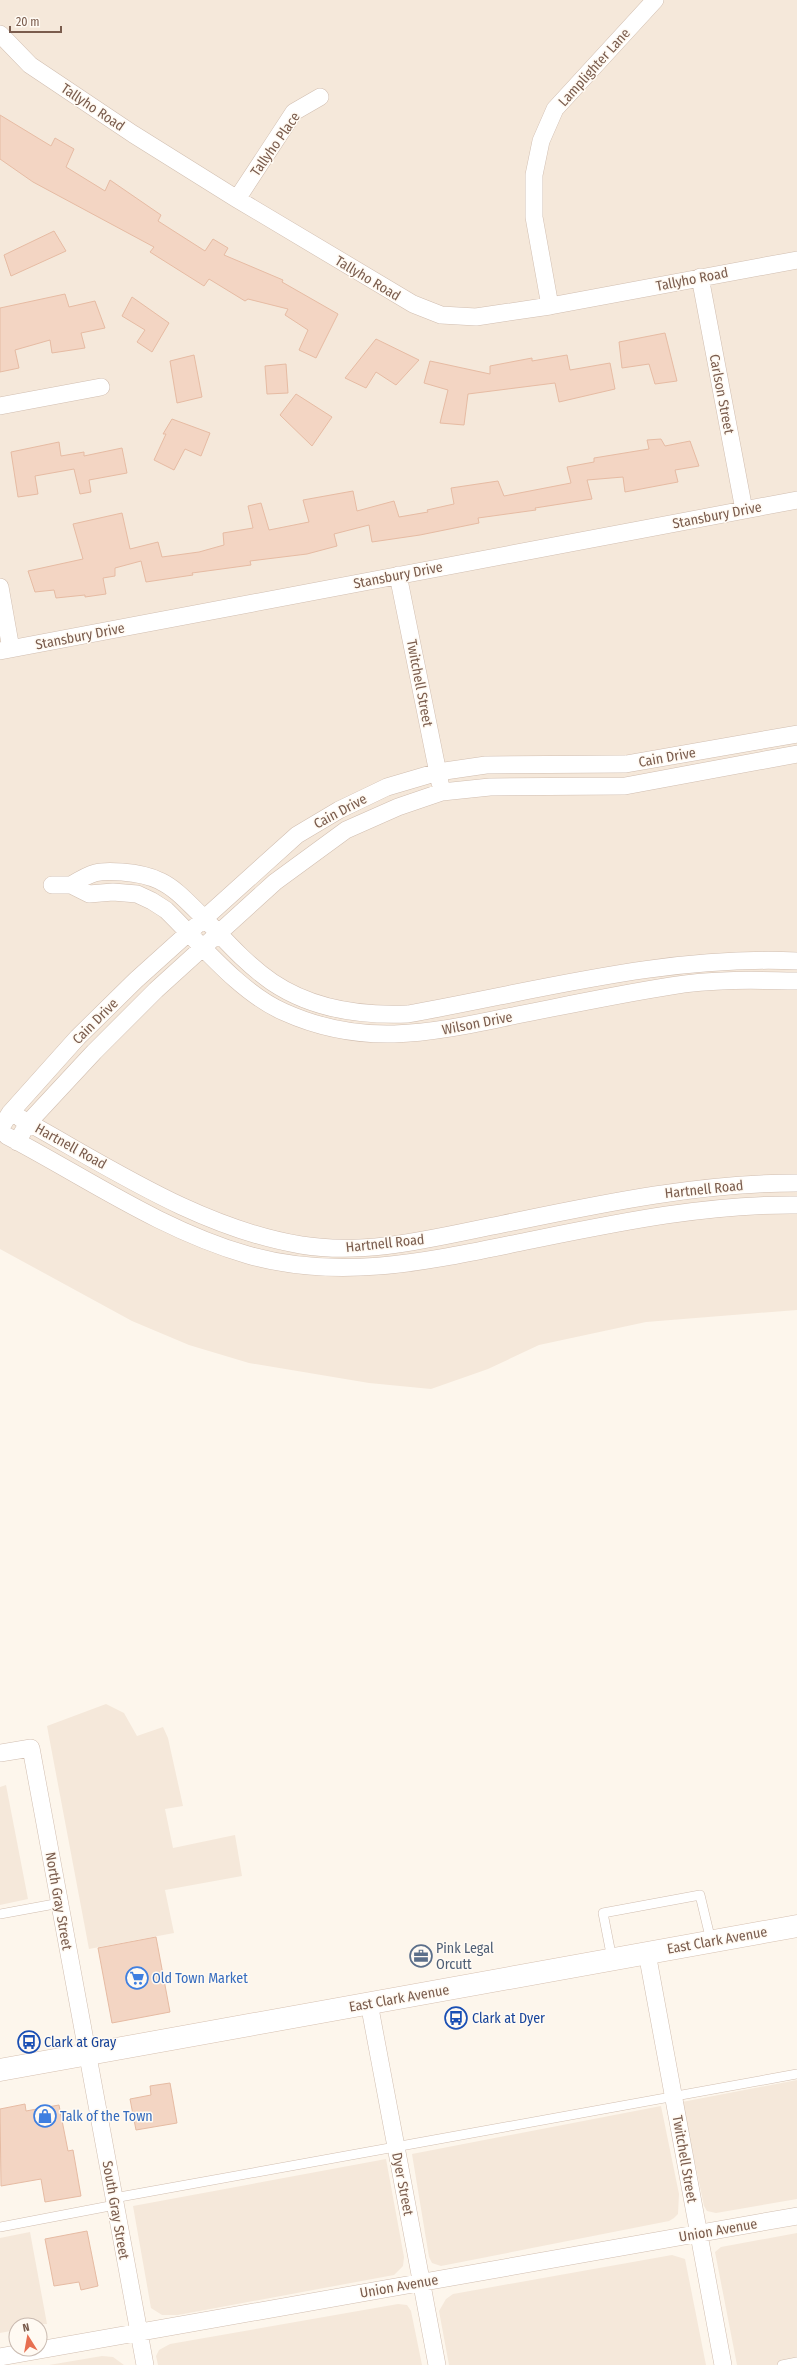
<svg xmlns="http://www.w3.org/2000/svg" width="797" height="2365" viewBox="0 0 797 2365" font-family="'Fira Sans Condensed',sans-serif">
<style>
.residential{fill:#f5e8da}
.building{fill:#f3d5c3;stroke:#e6bba3}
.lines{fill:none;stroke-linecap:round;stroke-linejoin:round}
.service-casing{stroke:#d1beb0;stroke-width:10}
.minor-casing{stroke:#d1beb0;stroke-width:18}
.secondary-casing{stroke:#d6c0b0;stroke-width:23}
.service{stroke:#fff;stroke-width:9}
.minor{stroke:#fff;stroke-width:17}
.secondary{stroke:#fff;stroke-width:22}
.labels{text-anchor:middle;stroke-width:3;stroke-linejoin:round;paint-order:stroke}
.street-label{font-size:14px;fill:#7a5c4d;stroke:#fffaf3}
.service-label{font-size:14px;fill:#4e5e75;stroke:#fffaf3;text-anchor:start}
.shop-label{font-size:14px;fill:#366cbe;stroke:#fffaf3;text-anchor:start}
.transit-label{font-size:14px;fill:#164399;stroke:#fffaf3;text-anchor:start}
</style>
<rect width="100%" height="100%" fill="#fdf6ec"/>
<path class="residential" d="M0 0H797V1310L646 1322 539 1345 488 1369 431 1389 369 1383 249 1363 189 1345 132 1321 0 1249Z
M106 1704 124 1713 137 1736 163 1727 168 1738 183 1806 165 1809 173 1848 235 1835 242 1876 165 1890 174 1933 89 1949 47 1726Z
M6 1785 28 1899 0 1905V1787Z
M797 2080V2199L716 2213 707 2211 704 2206 682 2102Z
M661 2106 679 2194 678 2214 674 2218 669 2221 441 2266 432 2263 429 2257 412 2154Z
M386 2159 404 2257 403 2266 394 2275 178 2315H162L151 2308 133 2206Z
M30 2232 47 2324 16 2325V2330L0 2333V2238Z
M797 2233V2365H737L715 2252 721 2247Z
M672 2255 685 2259 706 2365H449L439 2311 446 2299 453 2294Z
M398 2304 407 2305 411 2311 422 2365H158L156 2356 159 2350 170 2344Z
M102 2356 113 2357 124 2365H49Z"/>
<path class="building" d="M0 115 51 146 55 138 74 149 66 167 105 191 110 180 161 215 158 221 205 251 213 239 228 248 224 255 283 280 282 282 338 314 316 358 299 350 308 330 285 315 288 309 248 299 245 301 209 279 204 286 150 252 154 247 33 182 0 159Z
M54 231 66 251 11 276 4 255Z
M65 294 69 307 95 301 105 328 81 333 85 348 52 353 50 340 15 350 19 368 0 372V308Z
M132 297 169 323 152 352 137 342 145 330 122 316Z
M665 333 677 381 655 384 649 364 622 368 619 342Z
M376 339 419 360 396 385 376 372 366 388 345 378Z
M194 355 202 397 177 403 170 361Z
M567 355 570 370 610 363 615 389 559 402 555 383 468 394 464 425 440 423 448 390 424 383 430 361 490 374V366L532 358V361Z
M286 364 288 393 267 394 265 366Z
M296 394 332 417 312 446 280 415Z
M172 419 210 433 201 456 185 449 174 470 154 460 166 434H163Z
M661 439 665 446 690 441 699 466 675 470 678 482 625 492 623 477 587 480 592 499 535 508 536 510 478 518 479 523 420 535 372 542 369 525 334 534 337 546 307 554 250 561 251 565 192 573 193 575 146 582 141 561 115 568V576L103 578 106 594 85 597V595L56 598 54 590 35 592 28 571 83 559 73 524 122 513 130 549 158 542 162 557 199 552 224 545 223 533 253 528 248 506 261 503 269 530 309 522 303 500 353 491 357 511 394 501 399 517 428 512 427 510 454 504 451 488 498 481 504 496 571 483 567 467 594 462V458L649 449 647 440Z
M59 442 61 456 84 452V456L122 448 127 473 89 480 91 492 80 494 74 469 35 476 38 494 18 497 11 452Z
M156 1937 170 2012 112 2023 98 1948Z
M170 2083 177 2123 136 2130 130 2099 151 2095 150 2086Z
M25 2104 26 2111 59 2105 68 2151 73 2150 81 2196 45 2202 41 2179 1 2186 0 2109Z
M87 2231 98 2286 81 2290 79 2282 54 2286 45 2239Z"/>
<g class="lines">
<g class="service-casing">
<path id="service" d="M0 1914 60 1903
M612 1959 603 1913 700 1895 711 1941
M114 2198 797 2074
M0 2227 115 2205
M782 2365 797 2362"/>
</g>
<g class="minor-casing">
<path id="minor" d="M0 34 30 65 133 134 237 199 413 304 441 315 476 317 550 306 797 260
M237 199 294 112 320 97
M700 277 744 510
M550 306 534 217V175L541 141 555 109 655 0
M0 406 101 387
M398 575 440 783
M0 587 11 649
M0 651 797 500
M52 885H71L89 894 113 892 137 894 152 901 166 910C200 943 240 993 284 1012 366 1049 434 1032 517 1015 568 1005 620 994 671 986 712 979 756 980 797 981
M71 885C92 872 98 870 122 872 135 873 148 875 160 881 177 889 190 905 204 918 225 940 246 964 272 982 312 1009 361 1016 408 1014 537 991 665 955 797 961
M20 1118C109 1167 199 1228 301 1245 368 1256 437 1237 503 1224 600 1204 697 1183 797 1183
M0 1129 10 1113 78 1037 136 980 297 835 339 810 387 787 438 772 486 765 626 764 797 734
M7 1136C87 1178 161 1230 248 1255 343 1282 433 1260 527 1241 616 1223 705 1204 797 1205
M17 1142 28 1123 94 1052 156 990 275 882 346 830 398 807 442 792 490 787 625 786 797 754
M0 1753 31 1748 145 2365
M647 1953 723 2365
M369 2003 437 2365
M0 2357 797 2216"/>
</g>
<g class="secondary-casing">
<path id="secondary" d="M0 2070 797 1926"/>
</g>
<use href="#service" class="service"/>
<use href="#minor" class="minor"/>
<use href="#secondary" class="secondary"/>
</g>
<defs>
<g id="office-ring" transform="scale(1.15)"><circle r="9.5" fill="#fffaf3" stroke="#5c6f8a" stroke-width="1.5"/><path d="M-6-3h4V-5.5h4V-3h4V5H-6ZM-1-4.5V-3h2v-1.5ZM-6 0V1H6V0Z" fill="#5c6f8a"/></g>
<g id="supermarket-ring" transform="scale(1.15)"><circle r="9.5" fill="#fffaf3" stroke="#3f7fe0" stroke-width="1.5"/><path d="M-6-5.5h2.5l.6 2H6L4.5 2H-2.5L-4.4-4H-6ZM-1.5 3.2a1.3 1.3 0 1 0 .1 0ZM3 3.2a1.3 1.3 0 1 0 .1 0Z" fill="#3f7fe0"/></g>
<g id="bus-ring" transform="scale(1.15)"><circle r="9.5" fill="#fffaf3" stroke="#1a4fb4" stroke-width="1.5"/><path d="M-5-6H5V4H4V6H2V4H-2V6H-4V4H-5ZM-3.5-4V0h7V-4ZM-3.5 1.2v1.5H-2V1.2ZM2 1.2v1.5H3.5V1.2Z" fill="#1a4fb4"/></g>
<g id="shop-ring" transform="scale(1.15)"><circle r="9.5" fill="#fffaf3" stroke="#3f7fe0" stroke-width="1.5"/><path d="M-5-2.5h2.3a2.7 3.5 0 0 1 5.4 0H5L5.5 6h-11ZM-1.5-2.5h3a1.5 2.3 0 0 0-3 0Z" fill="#3f7fe0"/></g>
</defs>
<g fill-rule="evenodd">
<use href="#office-ring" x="421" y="1956"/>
<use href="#supermarket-ring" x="137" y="1978"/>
<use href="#bus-ring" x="456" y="2018"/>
<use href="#bus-ring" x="29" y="2042"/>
<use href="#shop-ring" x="45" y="2116"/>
</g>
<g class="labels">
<g class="street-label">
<text transform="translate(594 67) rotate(-48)" y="5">Lamplighter Lane</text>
<text transform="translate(93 107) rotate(34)" y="5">Tallyho Road</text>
<text transform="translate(275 144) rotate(-55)" y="5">Tallyho Place</text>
<text transform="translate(368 278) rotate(31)" y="5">Tallyho Road</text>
<text transform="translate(692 279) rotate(-11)" y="5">Tallyho Road</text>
<text transform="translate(722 394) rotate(79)" y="5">Carlson Street</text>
<text transform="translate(717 515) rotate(-11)" y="5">Stansbury Drive</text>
<text transform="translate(398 575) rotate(-11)" y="5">Stansbury Drive</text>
<text transform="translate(80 636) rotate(-11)" y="5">Stansbury Drive</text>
<text transform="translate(420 683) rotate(79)" y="5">Twitchell Street</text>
<text transform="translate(667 757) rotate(-10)" y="5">Cain Drive</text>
<text transform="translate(340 811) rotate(-28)" y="5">Cain Drive</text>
<text transform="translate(95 1021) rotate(-45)" y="5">Cain Drive</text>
<text transform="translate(477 1023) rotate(-11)" y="5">Wilson Drive</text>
<text transform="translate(71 1146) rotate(29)" y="5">Hartnell Road</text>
<text transform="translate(704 1189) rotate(-6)" y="5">Hartnell Road</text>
<text transform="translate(385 1243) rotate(-6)" y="5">Hartnell Road</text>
<text transform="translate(59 1901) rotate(80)" y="5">North Gray Street</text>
<text transform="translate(717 1940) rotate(-10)" y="5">East Clark Avenue</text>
<text transform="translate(399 1998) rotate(-10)" y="5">East Clark Avenue</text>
<text transform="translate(685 2159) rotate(80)" y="5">Twitchell Street</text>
<text transform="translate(403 2184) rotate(79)" y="5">Dyer Street</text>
<text transform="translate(116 2210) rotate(80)" y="5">South Gray Street</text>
<text transform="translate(718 2230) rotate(-10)" y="5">Union Avenue</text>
<text transform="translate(399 2286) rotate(-10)" y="5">Union Avenue</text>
</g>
<g class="service-label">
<text x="436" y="1953">Pink Legal<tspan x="436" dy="16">Orcutt</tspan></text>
</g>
<g class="shop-label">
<text x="152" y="1983">Old Town Market</text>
<text x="60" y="2121">Talk of the Town</text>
</g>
<g class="transit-label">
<text x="472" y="2023">Clark at Dyer</text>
<text x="44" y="2047">Clark at Gray</text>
</g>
</g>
<g transform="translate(28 2337) rotate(349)"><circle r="19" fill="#fffaf3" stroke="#cabbb1"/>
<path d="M0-3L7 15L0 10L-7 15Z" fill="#e76f51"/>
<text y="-6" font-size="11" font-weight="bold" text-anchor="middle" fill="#7a5c4d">N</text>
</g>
<path d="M10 26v6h51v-6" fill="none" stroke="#7a5c4d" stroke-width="2"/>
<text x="16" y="26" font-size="12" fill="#7a5c4d" stroke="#fffaf3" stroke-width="3" paint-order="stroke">20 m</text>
</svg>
